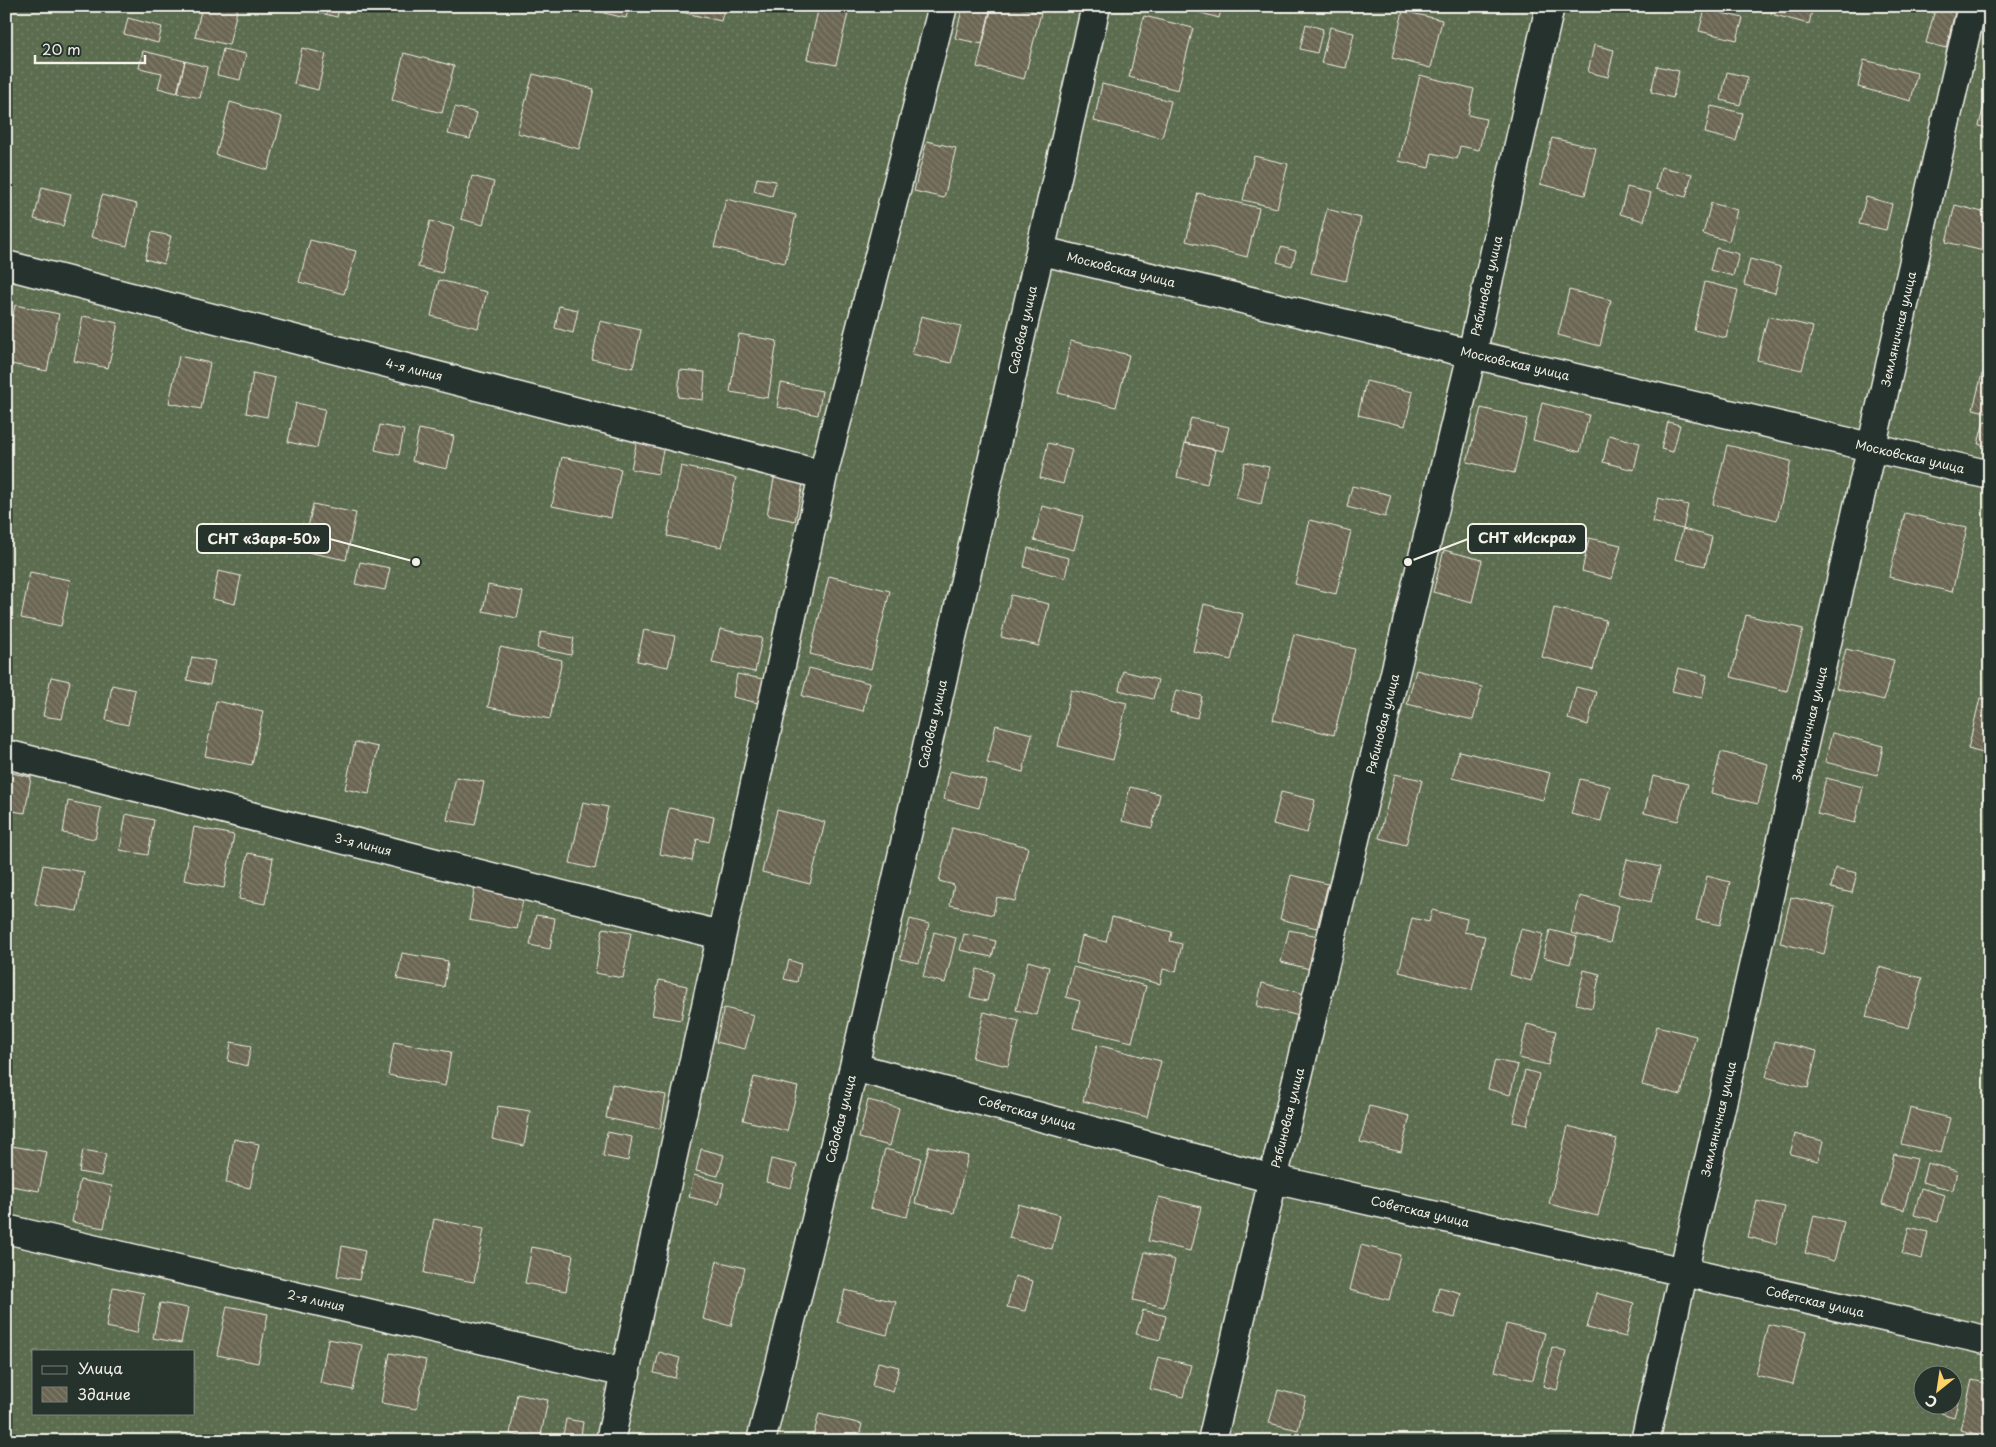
<svg xmlns="http://www.w3.org/2000/svg" width="1996" height="1447" viewBox="0 0 1996 1447" font-family="'Playpen Sans',sans-serif">
<style>
.garden{fill:url(#garden-dots);stroke:#a8af9c;fill-rule:evenodd}
.building{fill:url(#building-back-hatch);stroke:#f4f1e8}
.lines{fill:none;stroke-linecap:round;stroke-linejoin:round}
.minor-casing{stroke:#f4f1e8;stroke-width:31}
.minor{stroke:#26332d;stroke-width:28}
.labels{text-anchor:middle;stroke-width:5;stroke-linejoin:round;paint-order:stroke}
.street-label{font-size:12px;fill:#f4f1e8;stroke:#26332d}
.leader{fill:none;stroke:#f4f1e8;stroke-width:2}
.callout-dot{fill:#f4f1e8;stroke:#26332d;stroke-width:2}
.callout{fill:#26332d;stroke:#f4f1e8;stroke-width:2}
.callout-label{font-size:14px;text-anchor:middle;font-weight:bold;fill:#f4f1e8}
</style>
<defs>
<pattern id="garden-dots" width="8" height="8" patternUnits="userSpaceOnUse" patternTransform="scale(1.25)"><rect width="8" height="8" fill="#5b6d50"/><path d="M2 2h.1M6 6h.1" fill="none" stroke="#738269" stroke-width="1.8" stroke-linecap="round"/></pattern>
<pattern id="building-back-hatch" width="6" height="6" patternUnits="userSpaceOnUse" patternTransform="scale(1.25)"><rect width="6" height="6" fill="#6a6652"/><path d="M-1 5l2 2M0 0l6 6M5-1l2 2" fill="none" stroke="#807c6b"/></pattern>
</defs>
<rect width="100%" height="100%" fill="#343d34"/>
<filter id="ink" filterUnits="userSpaceOnUse"><feTurbulence type="fractalNoise" baseFrequency=".02" numOctaves="2"/><feDisplacementMap in="SourceGraphic" scale="10" xChannelSelector="R" yChannelSelector="G"/><feConvolveMatrix kernelMatrix="1 2 1 2 8 2 1 2 1" color-interpolation-filters="sRGB"/></filter>
<g filter="url(#ink)">
<path class="garden" d="M6 6H1990V1441H6ZM34 1351H194V1413H34ZM1924 1374H1954V1404H1924Z"/>
<path class="building" d="M202 6H238L229 45 195 37Z
M318 6H340L337 17 317 12Z
M605 6H629L626 18 604 13Z
M683 6H725L721 21 681 12Z
M819 6 848 13 836 65 807 59Z
M963 6 990 11 982 44 955 38Z
M992 6H1014L1041 13 1024 79 977 67Z
M1192 6H1222L1219 18 1191 10Z
M1494 6H1509L1508 10Z
M1773 6H1813L1809 24 1771 14Z
M1936 6 1956 8 1946 48 1926 43Z
M1705 9 1743 18 1737 40 1699 31Z
M1403 11 1442 20 1431 68 1392 58Z
M1144 16 1193 28 1178 90 1129 77Z
M128 18 162 27 158 43 124 34Z
M1306 24 1323 29 1317 53 1300 49Z
M1330 27 1354 33 1346 68 1321 63Z
M1594 45 1614 50 1608 77 1588 72Z
M302 48 326 54 318 90 294 84Z
M223 49 246 54 240 80 217 75Z
M143 51 185 61 177 93 158 88 162 73 139 68Z
M404 53 454 66 442 113 392 100Z
M1864 60 1917 73 1911 101 1858 87Z
M185 61 207 67 200 98 178 93Z
M1657 66 1679 71 1673 98 1651 92Z
M1727 72 1748 77 1740 105 1721 100Z
M533 74 594 89 579 149 517 133Z
M1420 75 1474 89 1468 115 1486 119 1479 150 1460 146 1457 159 1432 153 1429 168 1399 161Z
M1102 84 1171 101 1162 138 1094 121Z
M1988 88H1990V129L1979 126Z
M230 102 282 117 268 170 216 155Z
M1711 106 1743 113 1736 141 1705 133Z
M455 107 477 113 470 139 448 134Z
M1552 138 1596 148 1585 195 1540 184Z
M927 141 956 148 944 198 914 191Z
M1254 156 1288 164 1277 208 1243 200Z
M1661 167 1692 174 1686 197 1656 189Z
M472 176 494 182 483 225 461 219Z
M757 178 776 181 772 196 754 191Z
M42 187 71 194 63 226 34 219Z
M1627 187 1651 193 1644 221 1620 214Z
M1198 193 1259 208 1247 257 1186 241Z
M102 195 137 204 127 246 91 237Z
M1866 197 1892 204 1886 230 1859 224Z
M726 199 796 215 785 263 714 247Z
M1711 203 1737 210 1729 241 1703 234Z
M1955 205 1990 214 1988 252 1946 242Z
M1327 209 1361 218 1346 281 1311 273Z
M430 221 454 227 442 273 418 267Z
M152 232 171 236 164 264 145 259Z
M310 240 356 251 344 294 299 282Z
M1281 247 1296 251 1292 266 1277 262Z
M1716 248 1739 254 1733 276 1710 270Z
M1750 259 1781 267 1775 293 1744 285Z
M439 280 487 292 478 328 431 316Z
M1705 282 1738 290 1726 338 1694 330Z
M1569 290 1611 300 1600 346 1558 335Z
M15 305 59 314 47 371 6 363V350Z
M559 306 578 310 573 333 555 328Z
M83 316 118 323 108 368 74 361Z
M921 316 961 326 951 363 912 354Z
M1768 316 1813 327 1802 370 1757 360Z
M600 321 641 330 633 368 592 359Z
M739 334 777 341 768 398 730 392Z
M1071 341 1129 355 1116 407 1058 393Z
M179 356 210 363 201 409 169 403Z
M680 370 705 372 703 400 678 397Z
M253 373 275 378 267 417 246 413Z
M1982 374 1990 376V413L1973 409Z
M1366 381 1413 392 1405 426 1358 415Z
M781 383 822 391 818 415 777 407Z
M296 403 325 409 317 448 288 442Z
M1542 403 1589 415 1580 452 1533 440Z
M1481 408 1527 419 1514 473 1467 462Z
M1191 418 1229 427 1223 451 1185 443Z
M1984 421 1990 422V447L1978 444Z
M1668 422 1680 425 1673 452 1661 449Z
M380 425 404 430 399 455 375 450Z
M419 429 454 436 447 469 412 461Z
M638 435 665 441 658 474 631 469Z
M1609 435 1640 443 1634 470 1603 462Z
M1048 443 1072 449 1063 484 1040 478Z
M1185 443 1215 450 1207 484 1177 477Z
M1727 445 1791 461 1777 520 1713 504Z
M562 457 621 469 611 518 552 506Z
M1245 462 1269 467 1261 504 1236 498Z
M681 466 736 478 722 547 667 536Z
M776 469 805 475 795 521 767 515Z
M1352 486 1391 495 1385 517 1347 507Z
M1658 498 1688 505 1683 529 1652 522Z
M313 504 356 513 346 560 303 551Z
M1042 506 1083 516 1074 550 1034 540Z
M1905 513 1967 528 1952 592 1889 577Z
M1310 520 1351 531 1336 594 1295 584Z
M1683 529 1712 537 1705 566 1675 559Z
M1589 538 1621 545 1612 579 1582 571Z
M1028 548 1069 558 1065 578 1024 567Z
M1444 550 1482 560 1472 602 1433 592Z
M360 562 390 568 385 590 355 584Z
M218 571 241 576 235 604 213 599Z
M30 572 70 580 61 626 21 618Z
M829 576 890 591 871 669 810 654Z
M488 585 523 592 517 618 483 611Z
M1011 595 1049 604 1039 646 1001 637Z
M1204 604 1243 614 1231 660 1193 651Z
M1554 608 1606 620 1593 670 1542 657Z
M1746 615 1803 629 1787 691 1731 677Z
M720 629 762 638 755 672 712 663Z
M644 630 675 636 668 667 637 661Z
M541 632 574 638 571 655 537 648Z
M1294 634 1355 649 1334 735 1273 720Z
M500 647 562 660 550 719 488 707Z
M1846 649 1894 660 1884 700 1836 688Z
M192 657 215 661 210 685 187 680Z
M809 668 869 683 863 711 802 696Z
M1678 668 1707 675 1702 698 1672 691Z
M1416 670 1482 687 1473 720 1407 704Z
M1123 671 1158 680 1153 699 1119 690Z
M737 674 763 679 758 703 733 697Z
M6 677 12 678 8 699H6Z
M51 677 70 681 62 719 43 716Z
M112 685 135 690 128 725 106 720Z
M1576 687 1596 692 1588 725 1568 719Z
M1071 690 1127 703 1113 760 1058 746Z
M1176 690 1202 696 1197 718 1170 712Z
M1980 698 1990 700V755L1968 749Z
M216 701 263 711 252 765 205 756Z
M996 725 1032 734 1023 772 987 763Z
M1832 733 1883 746 1877 775 1825 762Z
M355 742 378 747 369 794 345 789Z
M1459 751 1550 773 1543 800 1452 778Z
M1721 752 1768 764 1758 804 1711 793Z
M950 771 986 780 979 808 944 799Z
M7 772 31 777 25 813 6 810Z
M1990 772V802L1983 801Z
M1395 774 1422 780 1406 845 1379 838Z
M1653 776 1688 784 1678 821 1644 813Z
M456 777 484 782 475 825 447 820Z
M1826 778 1863 787 1855 823 1817 814Z
M1580 779 1610 786 1601 821 1571 814Z
M1130 787 1160 794 1152 828 1122 821Z
M1281 792 1315 800 1307 833 1273 824Z
M68 801 101 808 95 839 63 833Z
M583 802 608 807 595 869 570 863Z
M669 808 714 817 709 842 697 839 692 861 660 854Z
M777 810 825 822 810 884 762 872Z
M126 814 154 820 148 855 120 850Z
M194 827 234 835 224 888 184 880Z
M952 828 1028 847 1015 901 997 897 993 915 950 905 954 885 939 881Z
M248 853 273 858 265 904 239 899Z
M1627 859 1660 867 1651 902 1618 894Z
M43 865 84 872 77 911 35 904Z
M6 868 10 869 6 889Z
M1835 868 1857 873 1852 893 1831 888Z
M1291 875 1328 884 1317 928 1280 919Z
M1707 876 1730 882 1720 925 1696 920Z
M475 886 524 895 517 929 469 920Z
M1580 896 1619 906 1610 943 1571 933Z
M1791 897 1835 907 1824 954 1780 943Z
M1432 910 1467 919 1464 932 1485 936 1472 990 1399 972 1412 918 1429 922Z
M536 915 555 918 550 949 530 945Z
M1112 917 1172 932 1170 941 1182 944 1176 972 1163 969 1160 984 1076 963 1082 936 1106 942Z
M910 919 929 924 919 963 900 959Z
M603 928 631 933 623 978 595 973Z
M1521 929 1543 934 1531 981 1510 975Z
M1289 930 1319 936 1310 969 1281 962Z
M1550 930 1577 937 1570 964 1543 957Z
M934 932 956 938 945 983 923 977Z
M964 934 996 941 992 957 960 950Z
M402 953 448 961 444 987 397 979Z
M789 960 801 964 797 982 784 979Z
M1028 961 1049 967 1037 1015 1016 1010Z
M1073 967 1146 986 1132 1042 1073 1028 1080 1001 1066 997Z
M1879 967 1922 978 1909 1028 1866 1017Z
M977 969 994 973 987 1001 970 997Z
M1584 970 1600 974 1592 1008 1576 1004Z
M659 980 687 986 681 1020 652 1015Z
M1262 983 1305 994 1300 1016 1257 1006Z
M724 1008 754 1015 745 1049 716 1042Z
M984 1012 1019 1021 1008 1066 972 1058Z
M1527 1024 1556 1031 1548 1065 1519 1058Z
M1657 1026 1696 1036 1681 1095 1642 1085Z
M1775 1041 1817 1051 1808 1088 1766 1077Z
M231 1042 251 1046 247 1066 228 1061Z
M394 1042 451 1052 445 1086 388 1075Z
M1097 1045 1161 1061 1147 1117 1083 1101Z
M1495 1060 1518 1065 1510 1095 1488 1089Z
M1525 1070 1539 1074 1527 1125 1513 1122Z
M754 1077 798 1087 787 1131 743 1120Z
M612 1084 666 1095 660 1129 606 1118Z
M868 1100 899 1108 890 1146 859 1138Z
M498 1106 530 1111 524 1146 492 1139Z
M1369 1106 1410 1116 1401 1152 1360 1142Z
M1910 1108 1950 1118 1941 1153 1901 1144Z
M1568 1126 1617 1139 1598 1216 1549 1204Z
M607 1132 632 1137 628 1161 603 1156Z
M1795 1134 1823 1141 1818 1161 1790 1154Z
M234 1139 259 1144 250 1188 226 1183Z
M6 1145 47 1152 39 1191 6 1185Z
M929 1146 968 1156 954 1213 915 1203Z
M701 1149 724 1155 718 1176 696 1171Z
M885 1149 921 1158 907 1217 870 1208Z
M83 1150 106 1154 101 1176 79 1172Z
M1894 1154 1917 1159 1904 1210 1882 1204Z
M771 1159 797 1165 791 1188 766 1182Z
M1927 1163 1957 1171 1953 1190 1922 1182Z
M694 1175 724 1183 719 1204 689 1197Z
M80 1180 112 1186 104 1228 72 1222Z
M1921 1188 1945 1195 1938 1221 1914 1215Z
M1159 1197 1201 1207 1190 1251 1148 1241Z
M1757 1201 1785 1207 1776 1244 1748 1237Z
M1018 1204 1060 1215 1052 1249 1009 1238Z
M1814 1215 1844 1222 1834 1261 1805 1253Z
M434 1219 484 1229 474 1282 424 1273Z
M1909 1227 1928 1232 1922 1259 1902 1254Z
M1361 1245 1400 1255 1389 1300 1350 1290Z
M342 1246 365 1251 359 1280 337 1276Z
M532 1247 573 1255 566 1291 525 1283Z
M1145 1252 1175 1260 1164 1307 1133 1300Z
M717 1261 745 1268 731 1326 703 1319Z
M1015 1276 1033 1281 1025 1311 1007 1307Z
M113 1287 144 1293 137 1333 106 1327Z
M1439 1287 1461 1293 1455 1318 1433 1312Z
M845 1290 896 1302 887 1335 837 1322Z
M1596 1293 1634 1303 1626 1337 1587 1328Z
M160 1303 188 1308 181 1343 153 1338Z
M227 1306 268 1314 258 1363 217 1355Z
M1143 1310 1166 1316 1160 1340 1136 1334Z
M1506 1324 1545 1333 1533 1380 1495 1371Z
M1768 1324 1806 1332 1793 1384 1756 1375Z
M328 1339 362 1345 353 1390 320 1383Z
M1552 1347 1566 1351 1557 1390 1543 1386Z
M659 1352 680 1358 675 1378 654 1373Z
M390 1353 426 1360 417 1409 381 1403Z
M1158 1357 1191 1365 1183 1397 1150 1389Z
M878 1362 899 1367 893 1392 872 1386Z
M1972 1380 1990 1384V1437L1960 1430Z
M1278 1390 1306 1397 1298 1430 1269 1423Z
M517 1394 548 1400 540 1440 510 1434Z
M1954 1398 1959 1399 1954 1417 1941 1413 1943 1404H1954Z
M819 1414 862 1424 858 1441H812Z
M566 1419 583 1422 580 1441H562Z"/>
<g class="lines">
<g class="minor-casing">
<path id="minor" d="M1042 251 1472 354 1990 475
M6 265 823 475
M6 754 720 935
M854 1067 1273 1179 1990 1341
M6 1229 626 1373
M610 1441 823 475 943 6
M761 1441 854 1067 1096 6
M1212 1441 1273 1179 1472 354 1550 6
M1645 1441 1972 6"/>
</g>
<use href="#minor" class="minor"/>
</g>
</g>
<g class="labels">
<g class="street-label">
<text transform="translate(1121 270) rotate(14)" y="4">Московская улица</text>
<text transform="translate(1487 286) rotate(-77)" y="4">Рябиновая улица</text>
<text transform="translate(1899 329) rotate(-77)" y="4">Земляничная улица</text>
<text transform="translate(1023 330) rotate(-77)" y="4">Садовая улица</text>
<text transform="translate(1515 364) rotate(13)" y="4">Московская улица</text>
<text transform="translate(414 370) rotate(14)" y="4">4-я линия</text>
<text transform="translate(1910 457) rotate(13)" y="4">Московская улица</text>
<text transform="translate(933 724) rotate(-77)" y="4">Садовая улица</text>
<text transform="translate(1383 724) rotate(-76)" y="4">Рябиновая улица</text>
<text transform="translate(1810 724) rotate(-77)" y="4">Земляничная улица</text>
<text transform="translate(363 845) rotate(14)" y="4">3-я линия</text>
<text transform="translate(1027 1113) rotate(15)" y="4">Советская улица</text>
<text transform="translate(1288 1118) rotate(-76)" y="4">Рябиновая улица</text>
<text transform="translate(841 1119) rotate(-76)" y="4">Садовая улица</text>
<text transform="translate(1719 1119) rotate(-77)" y="4">Земляничная улица</text>
<text transform="translate(1420 1212) rotate(13)" y="4">Советская улица</text>
<text transform="translate(316 1301) rotate(13)" y="4">2-я линия</text>
<text transform="translate(1815 1302) rotate(13)" y="4">Советская улица</text>
</g>
</g>
<path class="leader" d="M1408 562L1468 539M416 562L330 539"/>
<g class="callout-dot">
<circle cx="1408" cy="562" r="5"/>
<circle cx="416" cy="562" r="5"/>
</g>
<g class="callout">
<rect x="1468" y="524" width="118" height="29" rx="5"/>
<rect x="197" y="524" width="133" height="29" rx="5"/>
</g>
<g class="callout-label">
<text x="1527" y="543">СНТ «Искра»</text>
<text x="264" y="544">СНТ «Заря-50»</text>
</g>
<rect width="1996" height="1447" fill="none" stroke="#26332d" stroke-width="25"/>
<rect x="12" y="12" width="1971" height="1422" fill="none" stroke="#f4f1e8" stroke-width="2" filter="url(#ink)"/>
<rect x="32" y="1350" width="162" height="65" fill="#26332d" stroke="#787f78"/>
<rect x="42" y="1366" width="25" height="8" fill="#26332d" stroke="#787f78"/>
<text x="78" y="1374" font-size="15" fill="#f4f1e8">Улица</text>
<rect x="42" y="1387" width="25" height="15" fill="url(#building-back-hatch)" stroke="#787f78"/>
<text x="78" y="1400" font-size="15" fill="#f4f1e8">Здание</text>
<g transform="translate(1938 1390) rotate(210)"><circle r="24" fill="#26332d" stroke="#787f78"/>
<path d="M0-4L9 19L0 12L-9 19Z" fill="#ffd166"/>
<text y="-8" font-size="14" font-weight="bold" text-anchor="middle" fill="#f4f1e8">С</text>
</g>
<path d="M35 55v8h110v-8" fill="none" stroke="#f4f1e8" stroke-width="2.5"/>
<text x="42" y="55" font-size="15" fill="#f4f1e8" stroke="#26332d" stroke-width="4" paint-order="stroke">20 m</text>
</svg>
